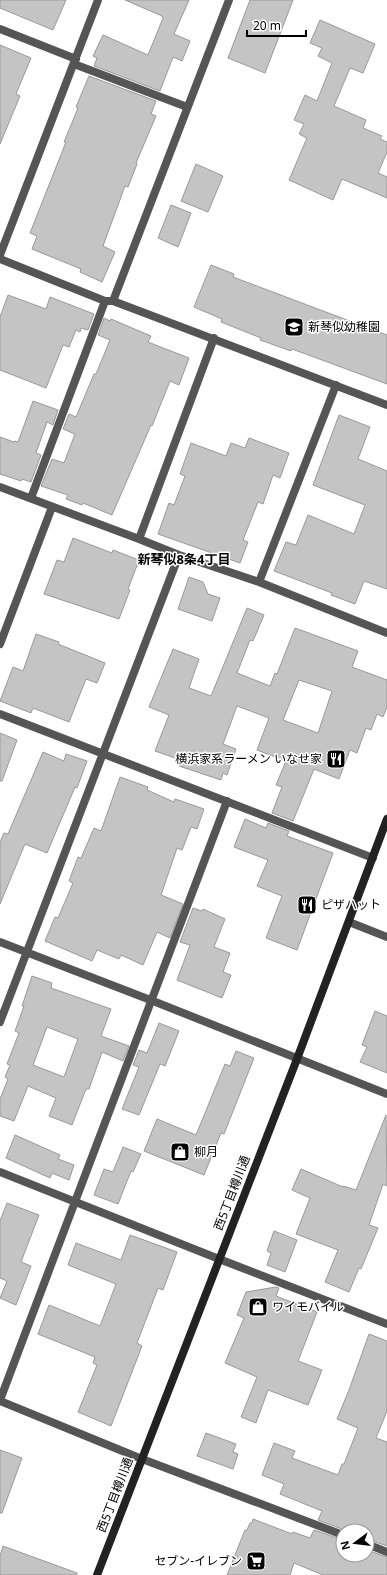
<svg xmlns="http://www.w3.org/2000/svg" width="387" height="1575" viewBox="0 0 387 1575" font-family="'Noto Sans','Noto Sans JP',sans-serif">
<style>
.building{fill:#c4c4c4;stroke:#999;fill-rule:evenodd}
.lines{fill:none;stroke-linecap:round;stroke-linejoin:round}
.street{stroke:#555;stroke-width:8}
.secondary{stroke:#222;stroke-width:8}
.labels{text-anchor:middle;stroke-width:3;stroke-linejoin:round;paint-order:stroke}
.poi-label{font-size:12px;fill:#000;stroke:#fff;text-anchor:start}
.street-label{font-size:12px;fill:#000;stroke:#fff}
.neighbourhood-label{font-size:13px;font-weight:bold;fill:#000;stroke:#fff}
</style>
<rect width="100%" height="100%" fill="#fff"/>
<path class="building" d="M0 0H66L53 30 0 8Z
M125 0H189L174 34 190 41 182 61 173 57 160 91 94 66 97 58 93 56 103 35 148 55 163 18 162 16Z
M250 0H293L265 73 228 58Z
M320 20 375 44 363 73 350 68 334 106 366 120 363 128 382 136 380 139 387 142V152L378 173 387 177V198L342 179 333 200 289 180 307 138 299 134 304 124 294 120 305 95 317 101 332 63 318 56 322 48 310 43Z
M0 45 31 58 16 94 20 96 0 144Z
M89 76 156 101 151 114 156 116 136 163 137 164 128 187 125 186 103 246 115 252 102 282 80 272 81 269 32 249 37 236 30 233 66 142H64L78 108 76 107Z
M196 164 223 176 208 212 181 201Z
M171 205 191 213 178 247 158 238Z
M211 265 234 274 233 277 387 335V384L292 349 291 351 260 340 261 338 221 322 222 319 194 307Z
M8 295 46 309 50 297 94 314 88 330 81 328 80 332 76 330 69 347 63 345 46 388 0 370V317Z
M104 318 110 321 111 319 151 336 148 342 189 358 179 385 170 381 152 426 151 425 112 515 83 503 82 505 66 499 68 495 41 486 52 459 64 463 75 434 63 429 69 414 76 417 94 374H96L110 340 98 335Z
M33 401 58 410 53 425 47 422 36 453 41 455 31 482 22 479 21 481 0 474V437L14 442V441L18 442Z
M339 415 370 427 358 459 387 471V589L364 581 355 604 331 595 332 593 274 571 286 542 296 545 308 515 354 534 365 505 313 485Z
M249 438 289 453 280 478 273 475 263 504 258 502 243 540 248 542 240 563 158 534 169 503 174 505 185 476 180 474 191 443 226 456 231 443 245 448Z
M73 538 112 553 113 550 139 560 128 589 130 590 119 619 44 594 57 560 64 562Z
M189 577 203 582 208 594 220 598 212 621 178 609Z
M247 608 264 615 253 641 250 640 237 673 270 686 275 673 277 674 295 628 358 651 352 667 387 680V707L383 717 377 714 371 730 366 728 357 753 350 750 339 779 314 769 293 821 272 813 282 787 276 785 286 761 257 750 269 718 237 706 223 744 236 749 227 775 223 773 221 780 179 766 181 760 155 751 169 715 149 707 173 649 199 659 189 688 211 696ZM299 680 332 691 318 733 283 720Z
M36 634 59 642 58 644 105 663 97 683 86 679 69 722 33 708 31 713 0 701 13 667 23 671Z
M0 733 17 740 2 781H0Z
M43 752 64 761 66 754 87 761 77 788 75 787 47 853 25 844 0 904V842L4 833 8 834Z
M120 777 148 787 147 790 174 802 175 799 204 809 197 829 191 827 182 850 177 848 161 895 183 904 170 938 157 932 143 965 121 955 119 959 97 950 92 961 45 941 55 917 58 918 73 883 69 881 78 857 81 858 94 828 101 831Z
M245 819 266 828 268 823 289 831 287 836 333 853 297 950 266 938 282 896 257 886 268 860 234 847Z
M193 908 202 911 203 909 225 919 214 947 230 953 223 972 231 975 222 998 177 980 190 945 180 942Z
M32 976 52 983 51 988 111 1009 101 1036 129 1046 123 1061 102 1052 89 1089H86L72 1125 49 1116 56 1098 28 1086 14 1121 0 1116V1099L8 1079 5 1077 10 1065 7 1064 19 1033 15 1031 24 1006H22ZM47 1027 78 1039 64 1077 33 1065Z
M375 1011 387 1016V1073L360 1062 367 1047 362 1045Z
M159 1023 179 1031 165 1066 160 1064 139 1115 122 1109 139 1067 133 1065 139 1050 147 1053Z
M236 1051 254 1058 224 1134 221 1133 204 1175 144 1151 157 1119 196 1135 225 1064 230 1066Z
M386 1115 387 1186 383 1184 369 1225 378 1228 361 1269 359 1268 349 1292 325 1282 338 1250 296 1234 310 1198 292 1190 301 1169 343 1187V1186L356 1190Z
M15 1135 60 1155 58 1159 74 1165 69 1180 52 1173 50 1178 6 1158Z
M123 1147 141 1154 133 1172 131 1171 118 1204 94 1195 104 1169 113 1172Z
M7 1203 39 1215 21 1262 31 1266 16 1305 0 1298 7 1281 0 1278V1221Z
M274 1231 297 1240 285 1272 267 1265 271 1253 267 1251Z
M130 1235 177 1252 163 1290 158 1288 137 1343 142 1346 111 1426 78 1412 97 1365 93 1363 95 1357 38 1334 49 1305 100 1326 116 1284 68 1265 76 1243 121 1260Z
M276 1287 279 1288 276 1296 317 1312 298 1361 322 1370 308 1405 268 1390 256 1423 241 1417 257 1377 225 1363 244 1318 237 1315 246 1292Z
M369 1334 387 1341V1411L376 1438 387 1442V1546L367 1539V1531H347L318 1520 322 1511 280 1494 284 1484 262 1475 274 1443 295 1451 292 1458 338 1475 342 1464H344L358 1428 337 1419 349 1390Z
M206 1433 236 1444 233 1452 238 1454 233 1469 197 1456Z
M0 1450 22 1458 2 1513H0Z
M253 1519 292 1534 293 1532 310 1538 314 1530 343 1540V1555H367V1550L387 1557V1575H323L294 1563 290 1575H227L245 1530H247L250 1523H252Z
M3 1546 77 1573V1575H0V1556Z"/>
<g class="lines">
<path class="street" d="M0 29 76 59
M74 64 187 107
M0 255 98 0
M0 259 105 301H113L387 405
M113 301 229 0
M0 487 139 539 179 555 259 582 387 633
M31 498 105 301
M139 539 214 338
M259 582 336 385
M0 644 52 507
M0 714 373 858
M349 922 387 937
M0 942 153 1001 387 1094
M0 1022 179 555
M0 1172 219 1259 387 1324
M0 1400C75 1200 153 1001 227 801
M0 1401 142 1459 343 1535
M367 1544 387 1552"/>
<path class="secondary" d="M97 1575 297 1059 387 819"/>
</g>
<defs>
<g id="school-square" transform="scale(1)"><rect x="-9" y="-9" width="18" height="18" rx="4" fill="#000" stroke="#fff"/><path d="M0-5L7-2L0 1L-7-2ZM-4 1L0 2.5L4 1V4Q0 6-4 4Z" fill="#fff"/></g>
<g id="restaurant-square" transform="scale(1)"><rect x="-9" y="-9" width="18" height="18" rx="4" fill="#000" stroke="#fff"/><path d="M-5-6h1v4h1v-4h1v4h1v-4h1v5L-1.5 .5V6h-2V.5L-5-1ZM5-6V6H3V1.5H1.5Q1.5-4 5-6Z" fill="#fff"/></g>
<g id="shop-square" transform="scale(1)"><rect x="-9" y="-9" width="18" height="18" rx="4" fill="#000" stroke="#fff"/><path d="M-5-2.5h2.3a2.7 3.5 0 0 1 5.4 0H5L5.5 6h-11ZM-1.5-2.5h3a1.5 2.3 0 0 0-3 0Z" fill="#fff"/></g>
<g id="supermarket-square" transform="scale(1)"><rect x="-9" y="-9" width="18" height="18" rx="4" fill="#000" stroke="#fff"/><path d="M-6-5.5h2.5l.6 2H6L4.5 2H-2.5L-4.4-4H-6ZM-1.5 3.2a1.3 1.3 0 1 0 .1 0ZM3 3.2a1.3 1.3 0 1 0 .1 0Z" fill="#fff"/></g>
</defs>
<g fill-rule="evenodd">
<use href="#school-square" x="294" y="327"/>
<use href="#restaurant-square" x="336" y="759"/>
<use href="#restaurant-square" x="307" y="905"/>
<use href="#shop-square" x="180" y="1152"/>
<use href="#shop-square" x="258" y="1307"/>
<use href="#supermarket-square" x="256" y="1561"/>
</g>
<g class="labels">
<g class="poi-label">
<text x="308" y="331">新琴似幼稚園</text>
<text x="322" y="763" text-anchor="end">横浜家系ラーメン いなせ家</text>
<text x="321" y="909">ピザハット</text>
<text x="194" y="1156">柳月</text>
<text x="272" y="1311">ワイモバイル</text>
<text x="242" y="1565" text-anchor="end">セブン-イレブン</text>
</g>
<g class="street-label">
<text transform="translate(232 1193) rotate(-69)" y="4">西5丁目樽川通</text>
<text transform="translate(115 1495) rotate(-69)" y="4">西5丁目樽川通</text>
</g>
<g class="neighbourhood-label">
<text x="184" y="564">新琴似8条4丁目</text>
</g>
</g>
<g transform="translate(355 1543) rotate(255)"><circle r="19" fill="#ffffff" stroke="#999999"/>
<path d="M0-3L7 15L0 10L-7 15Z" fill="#000000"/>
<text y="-6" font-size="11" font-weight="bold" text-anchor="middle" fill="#000000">N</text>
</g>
<path d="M247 30v6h59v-6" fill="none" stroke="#000000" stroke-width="2"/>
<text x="253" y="30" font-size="12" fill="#000000" stroke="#ffffff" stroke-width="3" paint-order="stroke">20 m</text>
</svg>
